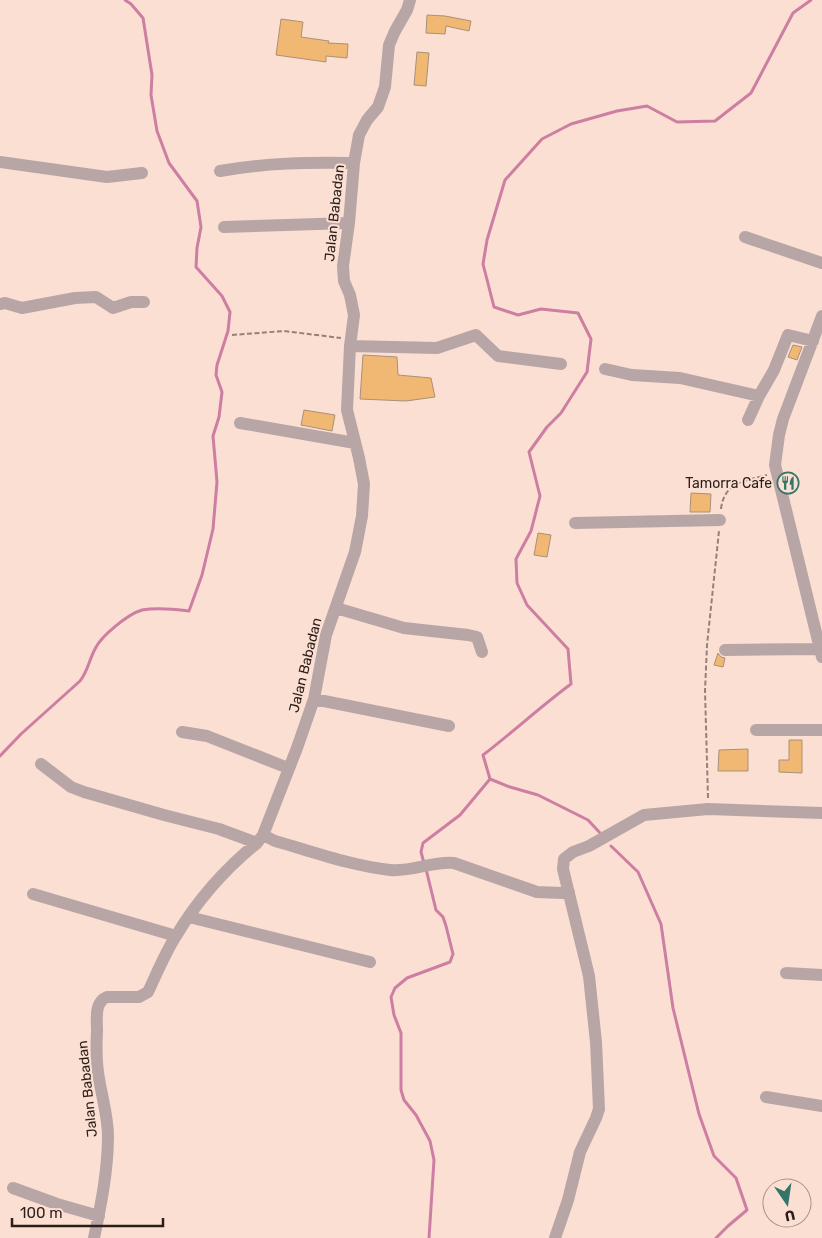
<svg xmlns="http://www.w3.org/2000/svg" width="822" height="1238" viewBox="0 0 822 1238" font-family="Rubik,sans-serif">
<style>
.lines{fill:none;stroke-linecap:round;stroke-linejoin:round}
.stream{stroke:#cd7ea3;stroke-width:3}
.building{fill:#f1b874;stroke:#a89178}
.path{stroke:#968178;stroke-width:2;stroke-dasharray:5 2.5;stroke-linecap:butt}
.minor{stroke:#b8a6a6;stroke-width:12}
.labels{text-anchor:middle;stroke-width:4;stroke-linejoin:round;paint-order:stroke}
.street-label{font-size:14px;fill:#2b1e19;stroke:#fcdfd3}
.poi-label{font-size:14px;fill:#2b1e19;stroke:#fcdfd3;text-anchor:end}
</style>
<rect width="100%" height="100%" fill="#fcdfd3"/>
<g class="lines">
<path class="stream" d="M0 756 21 734 80 681C88 671 89 660 95 649 101 636 128 614 142 610 157 607 174 609 189 611L202 575 213 529 217 482 213 436 219 417 222 392 216 375 217 365 228 331 230 312 222 296 196 267 197 248 201 227 197 201 169 163 157 131 151 95 152 75 143 18 131 4 125 0
M601 834 588 820 538 795 510 787 490 779 483 755C513 732 540 707 571 684L568 649 527 605 517 583 516 559 531 531 540 496 529 452 547 427 561 413 587 372 591 339 578 313 541 309 518 315 494 307 483 264 487 240 505 180 542 139 571 124 617 111 647 106 677 122 715 121 751 93 793 13 811 0
M611 846 638 872 661 924 673 1008 699 1114 714 1156 736 1178 747 1210 728 1226 716 1238
M424 863 421 852 423 843 460 815 490 779
M426 869 436 910 443 917 446 926 453 954 450 962 407 978 395 988 391 997 394 1015 401 1033V1090L404 1100 416 1115 430 1141 434 1160 429 1238"/>
</g>
<path class="building" d="M427 15 445 16 471 21 469 31 446 26 445 34 426 33Z
M281 19 303 22 301 37 329 41 328 43 348 44 347 58 326 56V62L276 55Z
M417 52 429 53 426 86 414 85Z
M793 345 802 347 797 360 788 357Z
M363 355 397 357 398 375 431 378 435 397 406 401 360 399Z
M304 410 335 415 332 431 301 425Z
M691 493 711 494 710 512H690Z
M538 533 551 535 547 557 534 555Z
M718 653 721 657 725 658 723 667 714 665Z
M789 740H802V773L779 772V760H789Z
M748 749V771H718L719 750Z"/>
<g class="lines">
<path class="path" d="M232 335 284 331 341 338
M721 509C724 482 745 481 767 475
M708 798 705 691 707 645 719 531"/>
<path class="minor" d="M0 162 107 177 142 173
M220 171C267 163 307 162 354 163
M224 227 349 223
M745 237 822 263
M0 304 5 303 22 308 75 298 96 297 113 308 131 302H144
M822 316 783 419 779 435 775 465 822 657
M350 346 437 348 476 335 498 356 561 364
M605 369 632 375 680 378 759 396 774 370 788 335 813 341
M748 420 759 396
M240 423 355 443
M575 523 720 520
M336 608 404 628 468 635 477 637 482 652
M725 650 820 649
M314 699 449 726
M756 730H822
M182 732 207 736 288 768
M41 764 71 787 84 792 164 815 219 829 257 843
M263 835 275 841C311 851 352 866 390 870 412 872 432 861 454 863L537 892 562 893 569 892
M33 894 176 936
M189 917 370 962
M786 973 822 975
M766 1097 822 1106
M13 1188 57 1204 99 1216
M94 1238C101 1205 108 1170 108 1136 108 1118 103 1101 100 1084 96 1066 96 1049 97 1031 97 1019 94 1002 107 997H139L148 992C157 973 165 953 176 936 197 901 225 869 257 843L263 835 297 748 314 699 326 635 355 552 362 516 364 484 359 458 347 410 350 346 354 315 350 295 344 281 343 266 349 223 354 163 359 135 367 120 378 107 385 87 389 45 395 31 407 10 410 0
M555 1238 568 1200 580 1152 596 1118 599 1109 596 1042 589 976 563 869 564 859 573 852 589 846 644 815 708 809 822 813"/>
</g>
<defs>
<g id="restaurant-ring" transform="scale(1.125)"><circle r="9.5" fill="#fcdfd3" stroke="#337566" stroke-width="1.5"/><path d="M-5-6h1v4h1v-4h1v4h1v-4h1v5L-1.5 .5V6h-2V.5L-5-1ZM5-6V6H3V1.5H1.5Q1.5-4 5-6Z" fill="#337566"/></g>
</defs>
<g fill-rule="evenodd">
<use href="#restaurant-ring" x="788" y="483"/>
</g>
<g class="labels">
<g class="street-label">
<text transform="translate(334 213) rotate(-84)" y="5">Jalan Babadan</text>
<text transform="translate(305 665) rotate(-76)" y="5">Jalan Babadan</text>
<text transform="translate(87 1089) rotate(-96)" y="5">Jalan Babadan</text>
</g>
<g class="poi-label">
<text x="772" y="488">Tamorra Cafe</text>
</g>
</g>
<g transform="translate(787 1203) rotate(167)"><circle r="24" fill="#fcdfd3" stroke="#a89289"/>
<path d="M0-4L9 19L0 12L-9 19Z" fill="#337566"/>
<text y="-8" font-size="14" font-weight="bold" text-anchor="middle" fill="#2b1e19">U</text>
</g>
<path d="M12 1218v8h151v-8" fill="none" stroke="#2b1e19" stroke-width="2.5"/>
<text x="20" y="1218" font-size="15" fill="#2b1e19" stroke="#fcdfd3" stroke-width="4" paint-order="stroke">100 m</text>
</svg>
